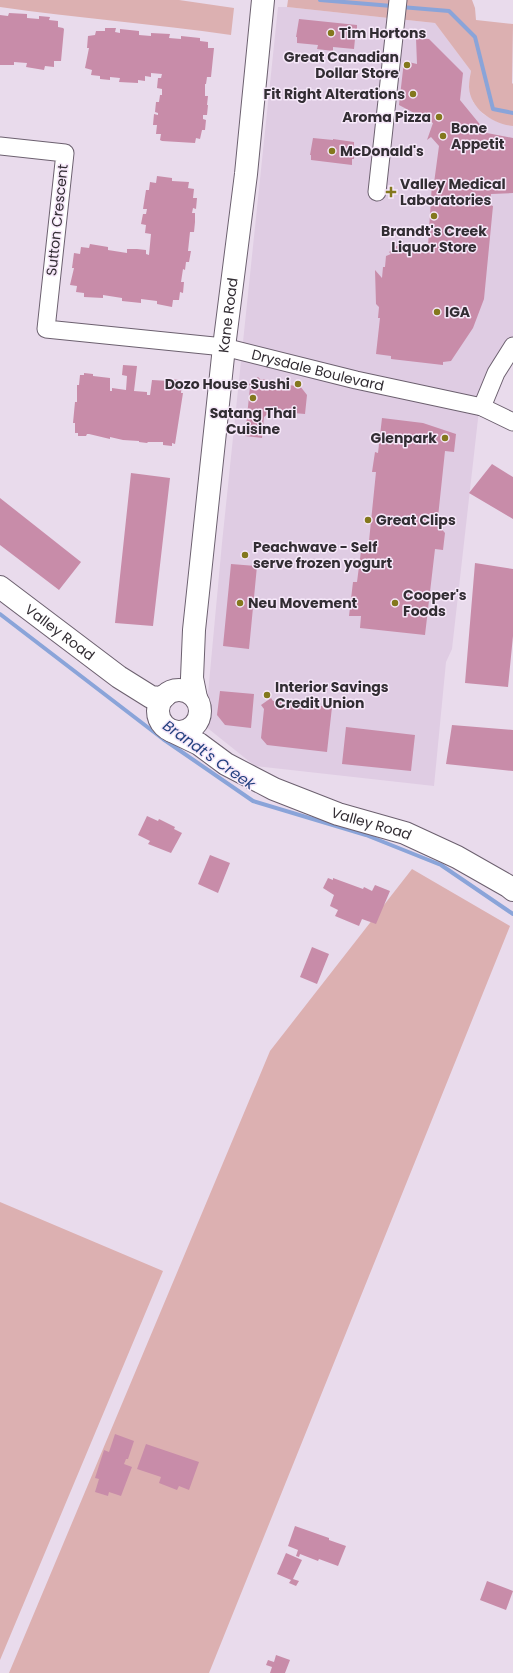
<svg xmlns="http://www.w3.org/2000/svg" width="513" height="1673" viewBox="0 0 513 1673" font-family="Poppins,sans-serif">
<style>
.built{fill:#dfcce3}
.green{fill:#dcb0b1}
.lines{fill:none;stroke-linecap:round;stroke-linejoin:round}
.stream{stroke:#8aa4d9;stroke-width:4}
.building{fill:#c88ca9}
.street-casing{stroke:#6c606f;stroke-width:19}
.secondary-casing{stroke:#6c606f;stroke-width:24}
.street{stroke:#fff;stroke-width:17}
.secondary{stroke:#fff;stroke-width:22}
.poi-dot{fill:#83781d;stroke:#f6e8f9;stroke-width:1.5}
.labels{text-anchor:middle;stroke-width:3;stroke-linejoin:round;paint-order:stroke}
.poi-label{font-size:14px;font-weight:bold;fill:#322d33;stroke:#f6e8f9;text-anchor:start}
.street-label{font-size:14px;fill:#322d33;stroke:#f6e8f9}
.water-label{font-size:15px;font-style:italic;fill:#23407f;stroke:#f6e8f9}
</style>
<rect width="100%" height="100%" fill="#e9dbec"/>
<path class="built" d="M278 7H287L435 23 471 71 469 87 473 102 483 114 490 118 498 122 513 126V338L479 410 452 649 446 662 434 786 255 766 205 726 222 543Z"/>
<path class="green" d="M0 0H179L234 8 231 35C154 24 77 18 0 7Z
M288 0H472L475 8 476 20 513 24 512 83 513 84V126C493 124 470 109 469 87 469 82 470 76 471 71L435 23 287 7Z
M412 869 510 926 209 1673H9L270 1051Z
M0 1202 163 1271 0 1660Z"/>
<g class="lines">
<path class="stream" d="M320 0 392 6
M401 7 449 11 475 37 493 109 513 113
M0 614 163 739 253 801 366 835 441 865 513 914"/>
</g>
<path class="building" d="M9 13 27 14V18L39 19V16L50 17 49 20 58 21V27L63 28 64 29 61 61H54V67L45 66 44 70 26 67 27 63 14 62V65H0V15L8 16Z
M299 19 357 25V39H355L354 49 333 47V51L317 49 318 45 297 43V37H296Z
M105 28H116L115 32 120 33V29L139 31V35L151 36V33L170 34 169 38 181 39V36L200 38V41L208 42V48H214L211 77H207L206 84H205V96H208L207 105H208L207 115H203V119L206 120 205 130H202L200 139 196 138 195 143 162 141 160 140 161 134H156L157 125H153L154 114 158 115V113L155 112 156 102H159L160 95H162V89L157 88 158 78H161L162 74 151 73V77L145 76V81L138 80V83L119 82 120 78 110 77V80L100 79V76L91 75 92 70 85 68 89 48H87L88 36 95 35 96 31H105Z
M416 38 429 39 463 73 460 100 487 133 513 138V193L491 194 490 205 493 206 484 299 473 328 451 361 443 362V365L391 359V356L376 354 380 318H378L379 307 376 304 375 270 382 278 383 267H385L386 256 391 254 389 252 398 245 399 246 403 243 428 246 432 183H434L439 146 431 137 427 140 433 123 399 105 404 61 417 64Z
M313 138 333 140V139L354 142V159H352V165L311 160V155H310Z
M157 176 172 178V181L189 182 188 188 194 189 193 198H197L196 209 193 208 192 213H195V222L194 232H190L188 251H191L189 262H186L185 270 183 269 181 282H184L183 293 180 292 179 300H173L172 307 157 304V301L141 299V303L122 301V298L103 295V298L84 297V293L76 292 77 286 70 285 74 268H72L74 253 80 254 81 247 89 248 90 244 108 247V250L127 253V249H137L146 250V254L149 255 151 234 145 233 146 225 141 224 143 214H146L147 209H143L146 190H149L150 182 156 183Z
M123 365 137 366 134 391 147 392V395H150L152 380 170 381V379L179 380 178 382H182L181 393H183L175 444 172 443V446L163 445V442H148L147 443 139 442V441L123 440 110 437V439L89 434H87L86 436H78V433H75V423H73L75 402H77V385H79L80 375H84V373L93 374V376L110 378V391H112V388L126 390 127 376 122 375Z
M258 377 260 379 286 382V385L300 386 307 395 305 414 271 411 264 417 262 438 245 436 250 387 249 384Z
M382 418 423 423 456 434 454 452 445 451 438 517 434 520 445 533 443 550 435 549 425 635 360 628 361 616H349L353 582H357L361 551H368L376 472H372L375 452 378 453Z
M492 464 513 477V519L469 493Z
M131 473 170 478 153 626 115 623Z
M0 498 81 562 59 590 0 545Z
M475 563 513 569V636L508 687 465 683Z
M231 564 257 566 249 649 223 646Z
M220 691 254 694 251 728 225 725 217 715Z
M271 698 273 701 332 707 327 752 267 745 261 738 264 709 261 705Z
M452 725 513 730V771L446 764Z
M346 727 415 735 411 771 342 764Z
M147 816 158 821 159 819 175 827 174 829 182 833 171 853 148 844 150 841 138 835Z
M210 855 230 863 218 893 198 884Z
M328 878 333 880V878L363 889 364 887 372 891 375 885 390 891 376 924 362 919 359 926 335 916 338 910 330 906 334 895 323 888Z
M312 947 329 954 317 984 300 977Z
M115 1434 134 1441 128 1459H126L124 1464 132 1467 121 1496 109 1492 108 1496 95 1492 99 1479 95 1478 104 1450 109 1452Z
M146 1444 199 1462 189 1490 179 1486 177 1490 159 1483 161 1477 137 1469Z
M295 1526 329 1538V1540L346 1546 338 1566 319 1559 318 1561 300 1554 299 1557 296 1556 298 1550 288 1546Z
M286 1553 302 1560 293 1579 299 1581 296 1586 289 1583 291 1580 277 1574Z
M487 1581 513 1591 506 1610 480 1600Z
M276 1655 290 1660 285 1673H270L272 1667 266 1665 268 1660 274 1662Z"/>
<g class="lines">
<g class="street-casing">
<g id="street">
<path id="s1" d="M0 146 65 153 46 329 224 347 356 380 482 407 513 422"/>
<path d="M377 192 398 0"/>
<path d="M482 407 496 373 513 346"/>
</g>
</g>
<g class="secondary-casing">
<g id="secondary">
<path id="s2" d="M0 587 119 677 151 697 159 698 165 696"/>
<circle cx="179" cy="711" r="21"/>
<path id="s3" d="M196 698 192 678 194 630 224 347 246 174 263 0"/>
<path id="s4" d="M172 731 199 744 226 764 274 789 338 814 405 833 457 857 508 886 513 890"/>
</g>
</g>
<use href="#street" class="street"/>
<use href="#secondary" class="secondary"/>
</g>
<g class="poi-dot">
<circle cx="331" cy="33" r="4"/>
<circle cx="407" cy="65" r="4"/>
<circle cx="413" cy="94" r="4"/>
<circle cx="439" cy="117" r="4"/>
<circle cx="443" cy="136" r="4"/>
<circle cx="332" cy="151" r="4"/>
<path d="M389 186h4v4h4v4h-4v4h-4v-4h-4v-4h4z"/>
<circle cx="434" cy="216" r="4"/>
<circle cx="437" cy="312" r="4"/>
<circle cx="298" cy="384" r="4"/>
<circle cx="253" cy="398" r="4"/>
<circle cx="445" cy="438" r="4"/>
<circle cx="368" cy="520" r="4"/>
<circle cx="245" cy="555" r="4"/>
<circle cx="240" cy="603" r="4"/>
<circle cx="395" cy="603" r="4"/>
<circle cx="267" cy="695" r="4"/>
</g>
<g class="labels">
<g class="poi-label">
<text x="339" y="38">Tim Hortons</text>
<text x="399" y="62" text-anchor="end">Great Canadian<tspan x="399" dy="16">Dollar Store</tspan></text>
<text x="405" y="99" text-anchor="end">Fit Right Alterations</text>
<text x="431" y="122" text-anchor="end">Aroma Pizza</text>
<text x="451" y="133">Bone<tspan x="451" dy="16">Appetit</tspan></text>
<text x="340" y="156">McDonald's</text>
<text x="400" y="189">Valley Medical<tspan x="400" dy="16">Laboratories</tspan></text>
<text x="434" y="236" text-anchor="middle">Brandt's Creek<tspan x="434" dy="16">Liquor Store</tspan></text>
<text x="445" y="317">IGA</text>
<text x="290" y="389" text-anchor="end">Dozo House Sushi</text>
<text x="253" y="418" text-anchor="middle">Satang Thai<tspan x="253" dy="16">Cuisine</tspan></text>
<text x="437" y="443" text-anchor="end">Glenpark</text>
<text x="376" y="525">Great Clips</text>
<text x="253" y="552">Peachwave - Self<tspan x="253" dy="16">serve frozen yogurt</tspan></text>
<text x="403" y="600">Cooper's<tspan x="403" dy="16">Foods</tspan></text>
<text x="248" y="608">Neu Movement</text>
<text x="275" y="692">Interior Savings<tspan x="275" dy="16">Credit Union</tspan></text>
</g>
<g class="street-label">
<text transform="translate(57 220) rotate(-84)" y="5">Sutton Crescent</text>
<text dy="5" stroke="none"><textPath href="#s3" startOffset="385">Kane Road</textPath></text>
<text dy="5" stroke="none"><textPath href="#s1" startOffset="518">Drysdale Boulevard</textPath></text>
<text dy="5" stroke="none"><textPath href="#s2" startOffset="75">Valley Road</textPath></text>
<text dy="5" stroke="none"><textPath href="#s4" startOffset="221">Valley Road</textPath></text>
</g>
<g class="water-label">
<text transform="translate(209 755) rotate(35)" y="5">Brandt's Creek</text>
</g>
</g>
</svg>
